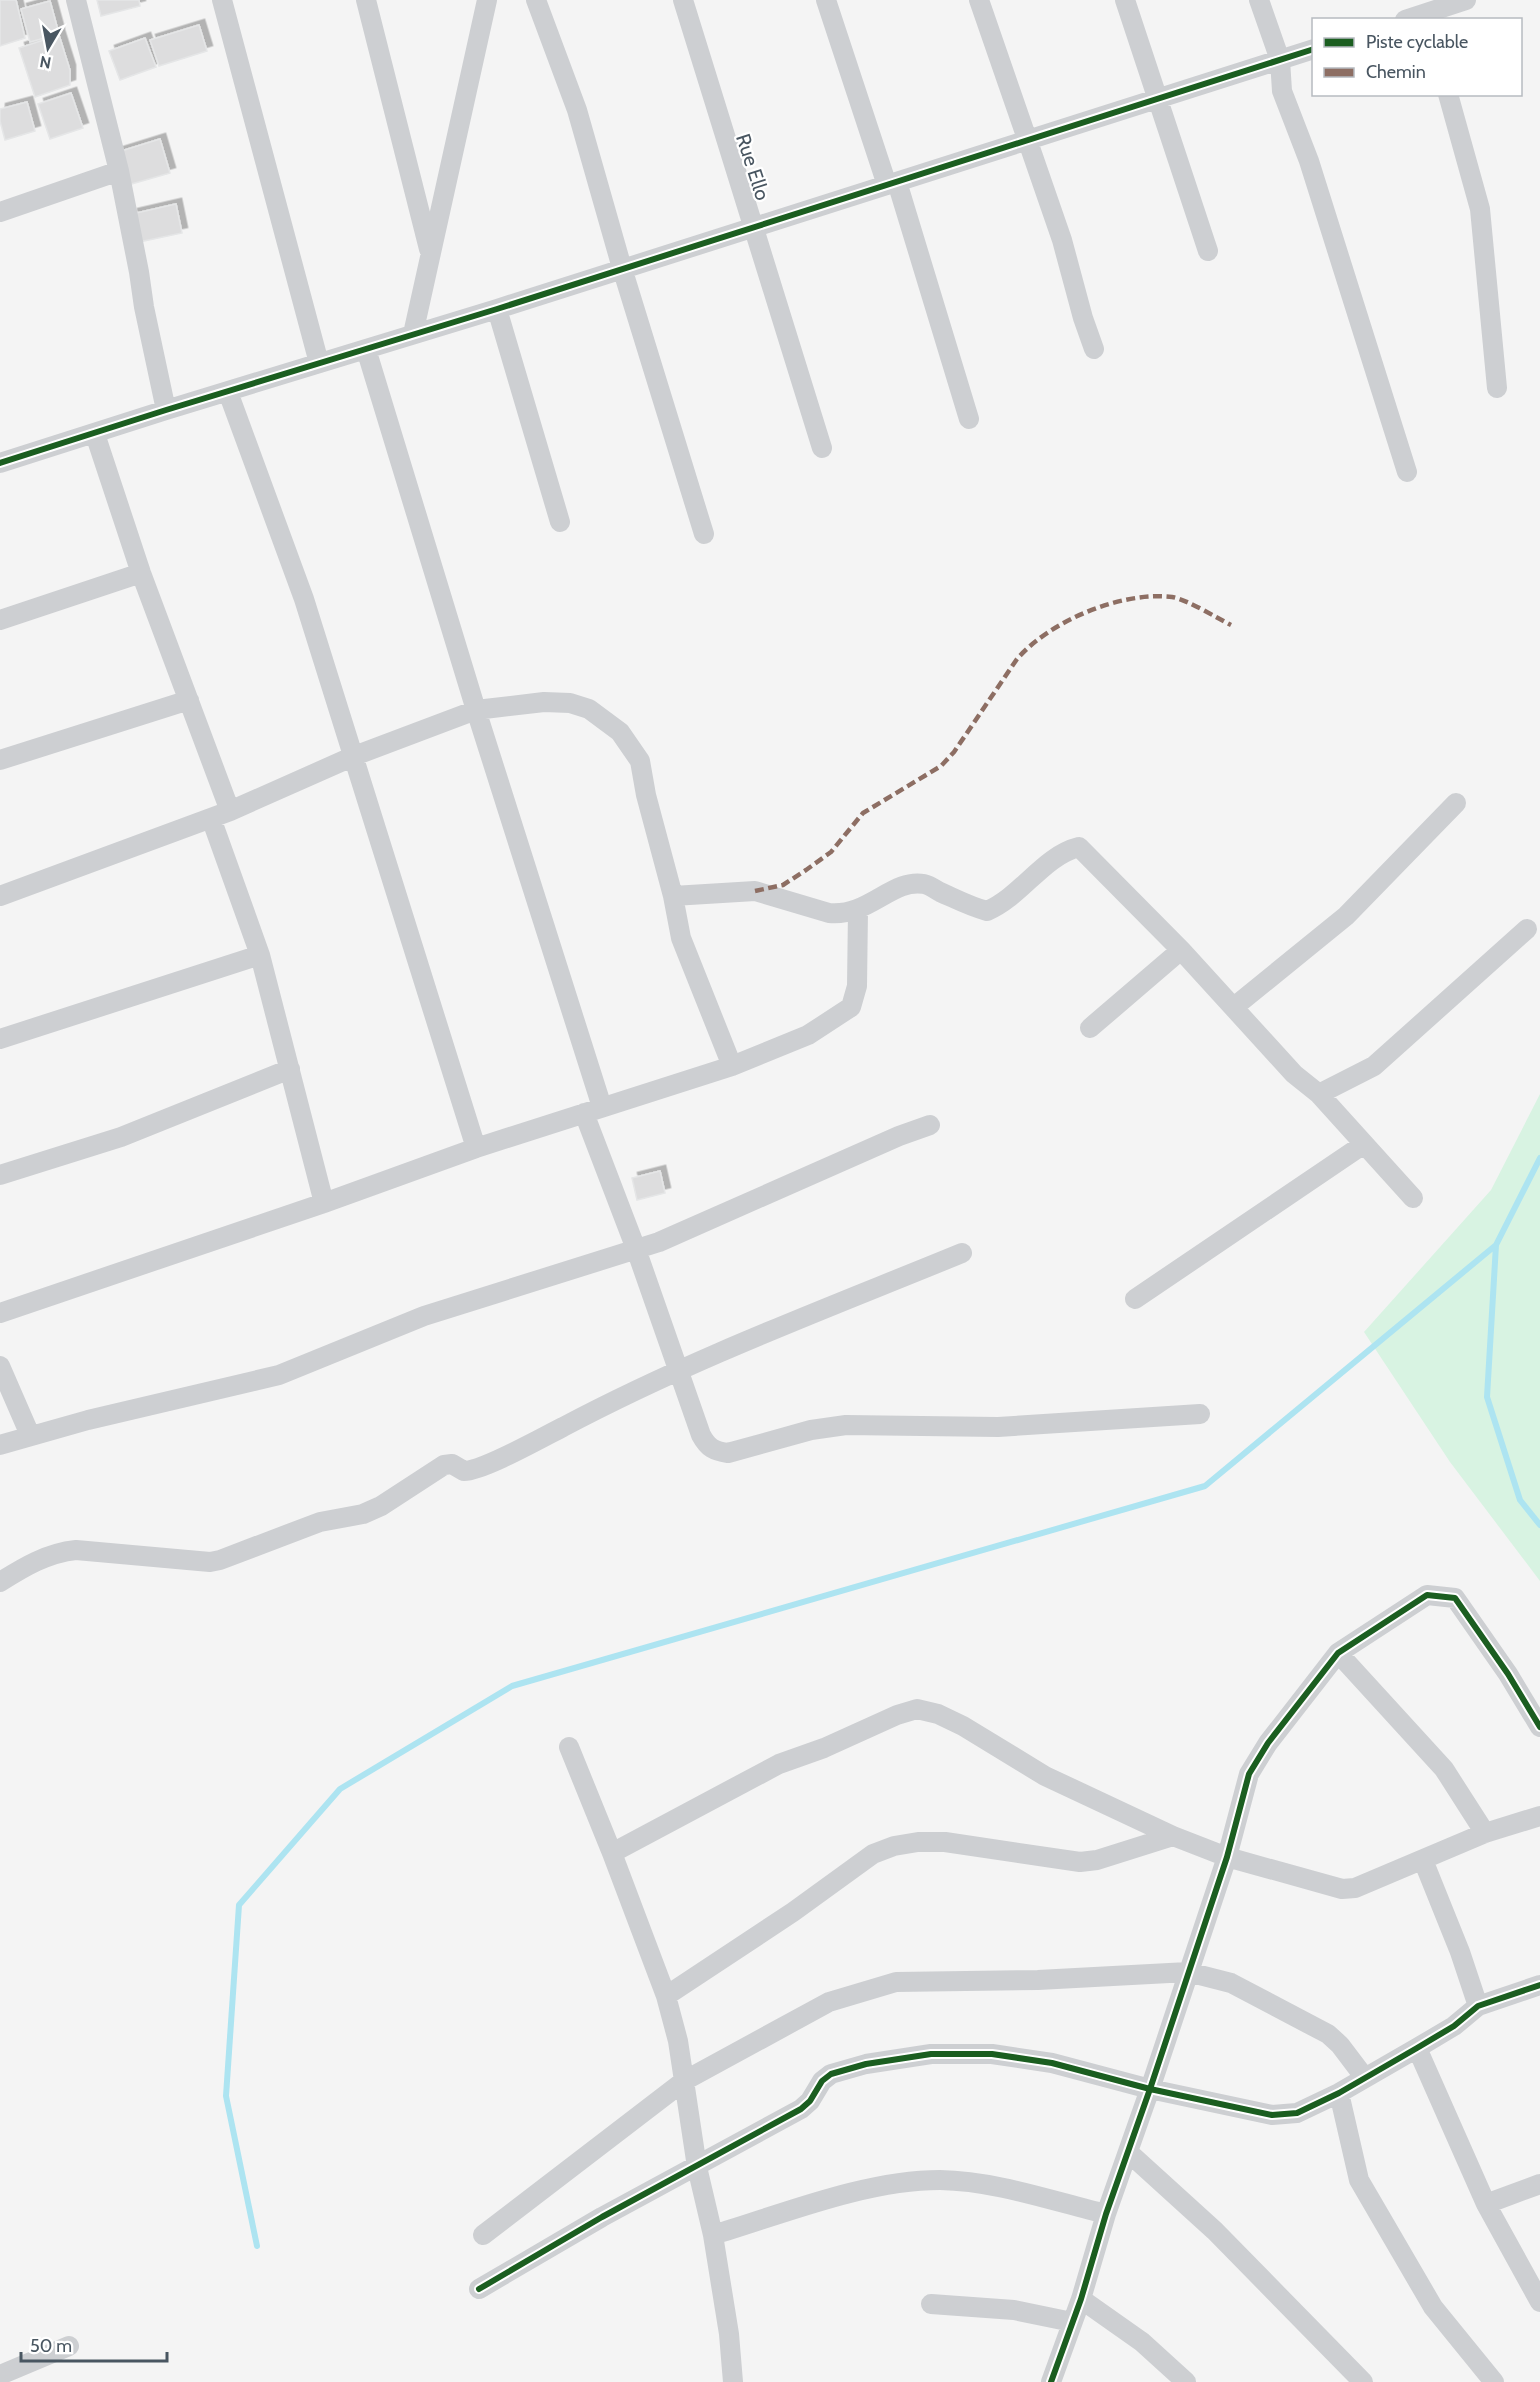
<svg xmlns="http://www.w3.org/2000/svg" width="1540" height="2382" viewBox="0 0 1540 2382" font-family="Cabin,sans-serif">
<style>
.green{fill:#d8f3e2}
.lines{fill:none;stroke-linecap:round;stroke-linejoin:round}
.stream{stroke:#ade4f1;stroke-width:6}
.building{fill:#ddddde;stroke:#e5e6e7;stroke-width:1.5;filter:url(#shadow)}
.street{stroke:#cdcfd2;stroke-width:20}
.quiet{stroke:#8d6e63;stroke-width:4.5;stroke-dasharray:9 4.5;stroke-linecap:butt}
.cycleway-casing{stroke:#fff;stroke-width:10}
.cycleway{stroke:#1b5e20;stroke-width:6}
.labels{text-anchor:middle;stroke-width:4.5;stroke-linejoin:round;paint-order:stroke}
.street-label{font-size:20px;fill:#495661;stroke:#fff}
</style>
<defs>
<filter id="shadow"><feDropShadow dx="5.5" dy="-5.5" stdDeviation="0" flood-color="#0004"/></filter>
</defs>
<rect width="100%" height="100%" fill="#f4f4f4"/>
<path class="green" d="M1540 1094V1581L1450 1462 1364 1332 1491 1190Z"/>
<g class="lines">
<path class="stream" d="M1496 1245 1487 1397 1520 1500 1540 1525
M257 2246 226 2096 239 1905 340 1789 512 1686 1205 1486 1496 1245 1540 1158"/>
</g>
<path class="building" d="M0 0H16L25 38 0 46Z
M97 0H139L140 6 101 16Z
M50 1 59 34 30 42 21 9Z
M199 25 207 51 159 66 150 40Z
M59 35 70 70V85L35 97 19 48Z
M145 38 156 67 120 80 109 51Z
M71 93 83 128 50 139 38 104Z
M27 102 35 131 5 140 0 121V109Z
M160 139 170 173 128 185 118 152Z
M176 204 182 233 139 242 132 214Z
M660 1171 665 1193 637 1200 632 1178Z"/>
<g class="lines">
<path class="street" d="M76 0 119 171 139 272 144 307 166 410
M222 0 319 363
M366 0 429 249
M536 0 577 110 622 268 704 534
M683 0 822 448
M826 0 887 185
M979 0 1062 240 1083 318 1094 349
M1125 0 1208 251
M1259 0 1280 60 1282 91 1309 161 1407 472
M1405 20 1466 0
M1448 94 1480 209 1497 388
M897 182 969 419
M0 212 119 171
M497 309 560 522
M413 334 487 0
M366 349 476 710 602 1107
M228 392 304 599 476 1148
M95 434 141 573 230 811
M0 463 166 410 497 309 1314 49
M0 620 141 573
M0 760 189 700
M211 818 260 955 324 1203
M0 896 230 811 354 756 476 710 544 702 570 703 589 709 620 732 640 761 646 795 673 896 681 938 732 1066
M673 896 755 891 829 913C869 917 892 878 924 884 929 885 935 889 940 892 956 899 971 907 987 911 1022 896 1043 856 1079 847L1181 950 1294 1074 1319 1094 1413 1198
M1234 1007 1346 916 1456 803
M1090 1028 1181 950
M0 1039 260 955
M1319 1094 1374 1066 1527 929
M584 1113 636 1249 701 1435C708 1448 714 1451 728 1453L811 1430 846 1425 998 1427 1200 1414
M0 1175 121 1137 290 1069
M1135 1299 1364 1144
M0 1313 324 1203 476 1148 732 1066 808 1035 851 1007 857 986 858 910
M0 1366 30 1435
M0 1445 88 1420 279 1375 424 1316 659 1242 899 1136 930 1125
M0 1582C24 1567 47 1553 76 1550L210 1562 220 1560 320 1522 363 1514 381 1506 444 1465 452 1464 464 1471C483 1471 543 1437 563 1427 691 1359 828 1308 962 1253
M1338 1653 1444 1769 1485 1833
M569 1747 612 1853 666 1996 678 2041 697 2167 713 2235 729 2334 733 2382
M612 1853 779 1764 824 1748 897 1715 917 1709 938 1714 963 1726 1045 1776 1173 1836 1227 1857 1342 1889 1355 1888 1485 1833 1540 1816
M1423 1860 1460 1952 1478 2006
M666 1996 793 1912 873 1854 894 1846 918 1842H945L1080 1862 1097 1860 1173 1836
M1417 2048 1486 2204 1540 2302
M1339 2093 1359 2180 1433 2307 1494 2382
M1128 2152 1215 2231 1363 2382
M1486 2204 1540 2184
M483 2235 684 2081 829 2002 896 1982 1038 1980 1188 1972 1231 1983 1328 2034 1340 2045 1365 2078
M713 2235C783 2214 866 2180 940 2180 996 2181 1052 2201 1106 2214
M479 2289 602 2217 801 2109 810 2101 822 2081 831 2074 866 2064 931 2054H992L1052 2063 1150 2089 1272 2115 1297 2113 1339 2093 1417 2048 1454 2026 1478 2006 1540 1985
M1081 2299 1142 2342 1186 2382
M931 2304 1014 2310 1072 2322
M0 2375 69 2346
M1051 2382 1081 2299 1106 2214 1150 2089 1227 1857 1249 1774 1268 1743 1338 1653 1427 1595 1455 1598 1508 1674 1540 1727"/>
<path class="quiet" d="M755 891 783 885 806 870 831 852 863 813 941 766 954 752 1017 659C1050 621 1121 591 1172 597 1186 599 1217 618 1231 625"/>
<g class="cycleway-casing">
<path id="cycleway" d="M0 463 166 410 497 309 1314 49
M479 2289 602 2217 801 2109 810 2101 822 2081 831 2074 866 2064 931 2054H992L1052 2063 1150 2089 1272 2115 1297 2113 1339 2093 1417 2048 1454 2026 1478 2006 1540 1985
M1051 2382 1081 2299 1106 2214 1150 2089 1227 1857 1249 1774 1268 1743 1338 1653 1427 1595 1455 1598 1508 1674 1540 1727"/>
</g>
<use href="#cycleway" class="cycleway"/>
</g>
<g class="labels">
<g class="street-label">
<text transform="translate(753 167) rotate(72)" y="7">Rue Ello</text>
</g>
</g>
<rect x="1312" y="18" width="210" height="78" fill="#ffffff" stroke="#b6bbc0" stroke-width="1.5"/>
<rect x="1324" y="38" width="30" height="9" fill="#1b5e20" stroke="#b6bbc0" stroke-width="1.5"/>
<text x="1366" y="48" font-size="18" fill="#495661">Piste cyclable</text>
<rect x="1324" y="68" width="30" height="9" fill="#8d6e63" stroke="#b6bbc0" stroke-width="1.5"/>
<text x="1366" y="78" font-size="18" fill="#495661">Chemin</text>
<g transform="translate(48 48) rotate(190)" stroke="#ffffff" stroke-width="4.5" paint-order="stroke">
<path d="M0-4.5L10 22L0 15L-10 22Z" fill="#495661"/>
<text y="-9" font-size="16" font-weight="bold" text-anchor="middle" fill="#495661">N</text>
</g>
<path d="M21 2352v9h146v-9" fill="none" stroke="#495661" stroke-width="3"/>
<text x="30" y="2352" font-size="18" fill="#495661" stroke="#ffffff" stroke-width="4.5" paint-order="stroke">50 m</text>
</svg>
